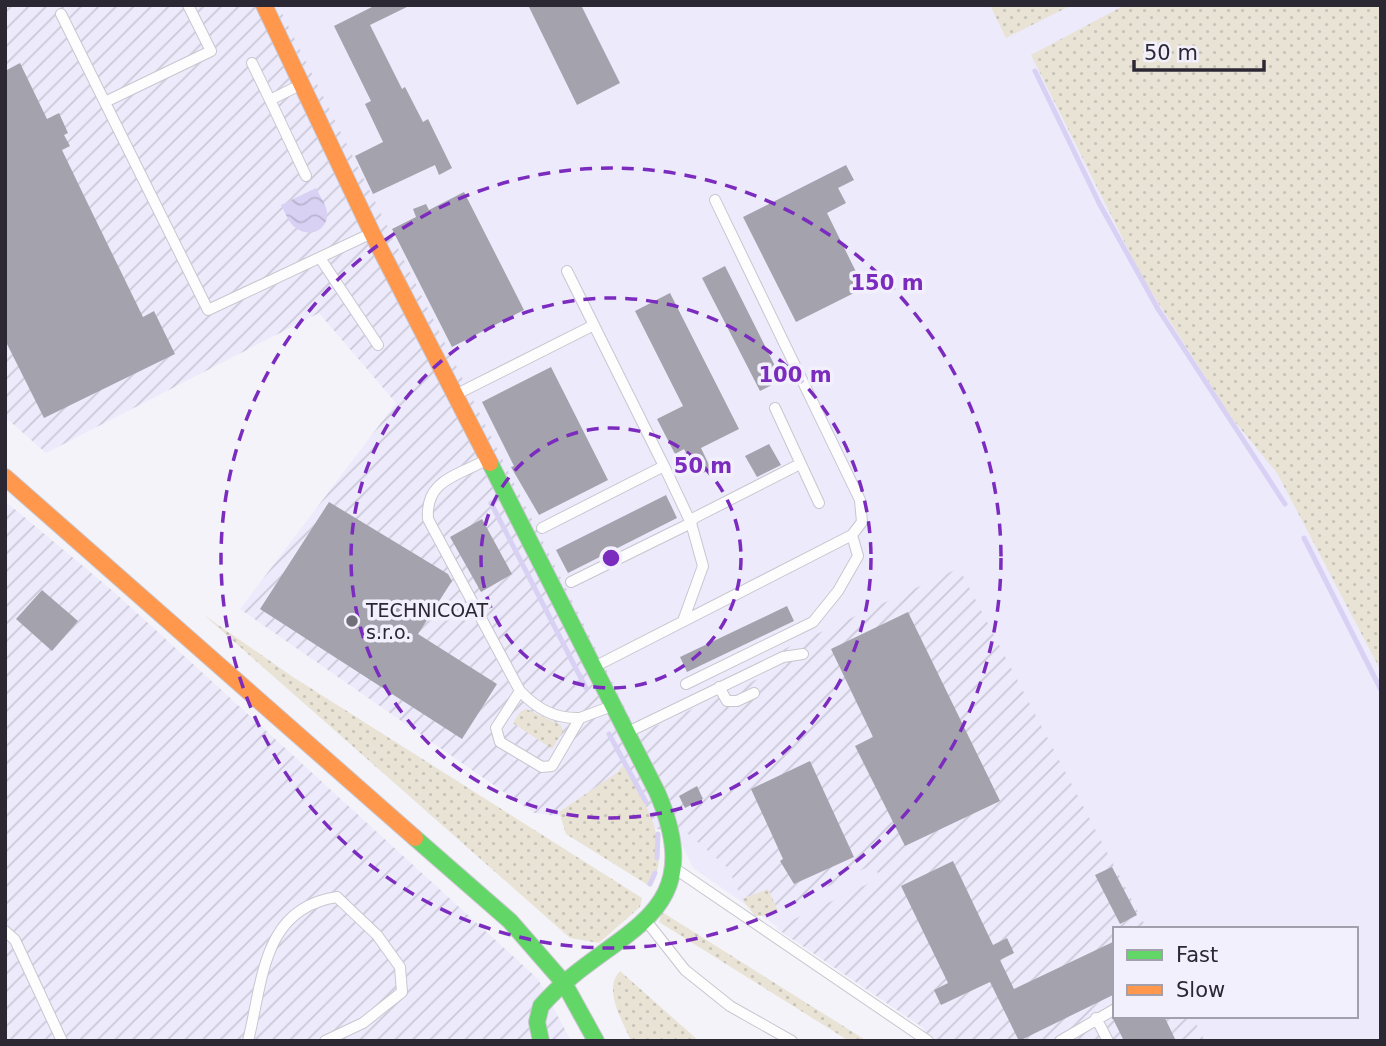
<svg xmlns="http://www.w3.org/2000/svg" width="1386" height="1046" viewBox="0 0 1386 1046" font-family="'DejaVu Sans',sans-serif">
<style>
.built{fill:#edeafc;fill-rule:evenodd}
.industrial{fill:url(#industrial-furrows)}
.grass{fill:url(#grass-dots)}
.water{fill:url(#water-waves)}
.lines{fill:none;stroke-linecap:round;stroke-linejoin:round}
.stream{stroke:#d8d1f3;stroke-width:5}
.building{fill:#a4a2ac}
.lane-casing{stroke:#c8c6ce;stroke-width:12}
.fast-casing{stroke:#c8c6ce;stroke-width:18}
.slow-casing{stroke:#c8c6ce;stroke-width:18}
.lane{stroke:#fdfdfe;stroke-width:10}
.fast{stroke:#63d668;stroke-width:16}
.slow{stroke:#ff974d;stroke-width:16}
.ring{fill:none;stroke:#7b2cbf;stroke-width:3.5;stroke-dasharray:12 9}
.poi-dot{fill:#716f78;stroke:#f2f0fc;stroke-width:2.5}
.labels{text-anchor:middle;stroke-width:7;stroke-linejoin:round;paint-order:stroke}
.poi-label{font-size:19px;fill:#2b2833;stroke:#f2f0fc;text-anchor:start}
.centre{fill:#7b2cbf;stroke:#f2f0fc;stroke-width:3.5}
.ring-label{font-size:21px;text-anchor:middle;font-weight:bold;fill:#7b2cbf;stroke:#f2f0fc;stroke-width:7;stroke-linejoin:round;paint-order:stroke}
</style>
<defs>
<pattern id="industrial-furrows" width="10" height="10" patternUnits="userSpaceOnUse" patternTransform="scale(1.75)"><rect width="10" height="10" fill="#edeafc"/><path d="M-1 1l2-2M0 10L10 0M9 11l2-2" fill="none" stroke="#cbc9d8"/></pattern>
<pattern id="grass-dots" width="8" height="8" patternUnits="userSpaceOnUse" patternTransform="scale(1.75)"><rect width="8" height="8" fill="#e9e3d6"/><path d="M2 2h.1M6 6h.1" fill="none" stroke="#c8c3b8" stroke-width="1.8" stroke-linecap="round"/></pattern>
<pattern id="water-waves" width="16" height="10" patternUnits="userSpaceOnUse" patternTransform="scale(1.75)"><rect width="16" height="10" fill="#d8d1f3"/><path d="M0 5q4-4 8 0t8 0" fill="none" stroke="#bab3d1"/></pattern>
</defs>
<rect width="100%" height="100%" fill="#f4f3f9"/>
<path class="built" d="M278 5H1381V1041H918L925 1029 693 868ZM1115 929H1356V1016H1115Z"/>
<path class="industrial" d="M5 5H278L638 734 786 666 780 651 959 568 1147 929H1115V1016H1192L1205 1041H919L925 1029 776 928 880 878 874 864 778 911 768 889 742 899 728 868 687 833 534 813 240 609 396 403 319 313 46 453 5 417Z
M5 501 114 592 538 979 571 1041H5Z"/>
<path class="grass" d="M990 5H1072L1006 38Z
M1125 5H1381V671L1277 473 1231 417 1143 279 1031 55Z
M204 615 293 677 642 898 640 907 599 943 570 938Z
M526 709 561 725 563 731 552 749 513 723 521 711Z
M624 764C643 801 674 844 651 887L566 834 559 812 618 772Z
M768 889 778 911 766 916H755L742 899Z
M662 912 867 1041H849L659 922Z
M620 971 699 1041H631C623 1021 602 989 620 971Z"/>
<path class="water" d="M316 188C319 195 327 205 327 213 328 231 309 238 296 228 289 224 285 212 281 205Z"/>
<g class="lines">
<path class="stream" d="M1035 71 1099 203 1158 309 1285 504
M491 503 586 688
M1304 538 1381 690
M609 734 646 802
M657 858 658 834
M650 884 655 873"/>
</g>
<path class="building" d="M376 5H411L370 25 402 89 405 87 423 122 428 119 452 168 439 175 435 165 373 194 355 156 383 142 365 104 371 101 334 26Z
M528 5H581L620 83 577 105Z
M20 63 47 119 59 113 68 133 64 135 70 146 62 150 87 202 143 317 154 311 175 354 44 418 5 340V71Z
M846 165 854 180 838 188 846 203 827 213 864 288 796 322 743 217Z
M464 192 524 310 452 347 392 229 416 217 413 209 426 204 429 210Z
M725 266 775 366 765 371 772 385 760 391 702 278Z
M670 293 739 429 701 448 711 469 697 476 684 449 675 454 657 419 683 406 635 311Z
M551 367 608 480 539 515 511 467 514 466 482 402Z
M769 444 781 465 757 477 745 456Z
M666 495 677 518 568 573 556 550Z
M329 502 448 574 452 581 418 634 497 684 462 739 260 609Z
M482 519 512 574 481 592 450 537Z
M42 590 78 621 52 651 16 619Z
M787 606 794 621 687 672 680 657Z
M908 612 1000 801 905 846 855 746 873 737 831 649Z
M810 761 854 857 794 884 780 861 783 859 751 789Z
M697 786 703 799 685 808 679 796Z
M953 861 993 945 1007 938 1014 953 1000 960 1014 989 1115 941V994L1019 1041 990 982 941 1005 934 990 948 983 901 886Z
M1112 867 1137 915 1120 924 1095 875Z
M1118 1016H1164L1176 1041H1124L1113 1019Z"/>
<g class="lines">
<g class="lane-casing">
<path id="lane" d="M61 14 208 310 372 233
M252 63 270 100
M298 86 270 100 306 176
M105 102 211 51 188 5
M320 258 378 345
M457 394 594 325
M775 408 819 503
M486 460C457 476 425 480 428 519L520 691
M542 528 664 466 567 271
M571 582 691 523 664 466
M683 621 703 566 691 523 694 518 800 464
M596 666 852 535 862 522 860 500 715 200
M686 684 813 622 838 591 858 556 852 535
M719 687 727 701H737L754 693
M580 718C555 719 537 709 520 691L496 728 500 742 542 767 552 766 580 718 612 706
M628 732 783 657 803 654
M677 870 928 1041
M647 922 685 970 730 1006 792 1041
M5 931 15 940 62 1041
M1096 1018 1108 1041
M248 1041C263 981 262 908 337 897L377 935 400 967 402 992 363 1023 325 1041
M1060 1041 1115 1009"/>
</g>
<g class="fast-casing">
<path id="fast" d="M490 463 657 792C714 923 609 928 541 1006L537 1022 541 1041
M415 838 510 921 564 983 596 1041"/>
</g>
<g class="slow-casing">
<path id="slow" d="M264 5 372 233 490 463
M5 477 415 838"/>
</g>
<use href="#lane" class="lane"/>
<use href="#fast" class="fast"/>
<use href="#slow" class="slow"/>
</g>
<g class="ring">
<circle cx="611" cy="558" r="130"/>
<circle cx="611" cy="558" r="260"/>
<circle cx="611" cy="558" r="390"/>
</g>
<circle class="poi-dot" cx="352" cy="621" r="7"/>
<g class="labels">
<g class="poi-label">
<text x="366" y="617">TECHNICOAT<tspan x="366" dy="22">s.r.o.</tspan></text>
</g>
</g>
<circle cx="611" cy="558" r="10" class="centre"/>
<g class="ring-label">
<text x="887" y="290">150 m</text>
<text x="795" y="382">100 m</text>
<text x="703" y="473">50 m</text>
</g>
<rect width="1386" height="1046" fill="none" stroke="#2b2833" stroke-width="14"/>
<rect x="1113" y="927" width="245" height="91" fill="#f2f0fc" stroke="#a2a0ac" stroke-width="2"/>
<rect x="1127" y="950" width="35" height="10" fill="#63d668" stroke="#a2a0ac" stroke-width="2"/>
<text x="1176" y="962" font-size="21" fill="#2b2833">Fast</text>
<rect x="1127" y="985" width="35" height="10" fill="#ff974d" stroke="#a2a0ac" stroke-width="2"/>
<text x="1176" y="997" font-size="21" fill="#2b2833">Slow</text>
<path d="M1134 60v10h130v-10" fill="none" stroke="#2b2833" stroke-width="3.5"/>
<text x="1144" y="60" font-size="21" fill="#2b2833" stroke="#f2f0fc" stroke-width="5" paint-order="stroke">50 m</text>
</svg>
